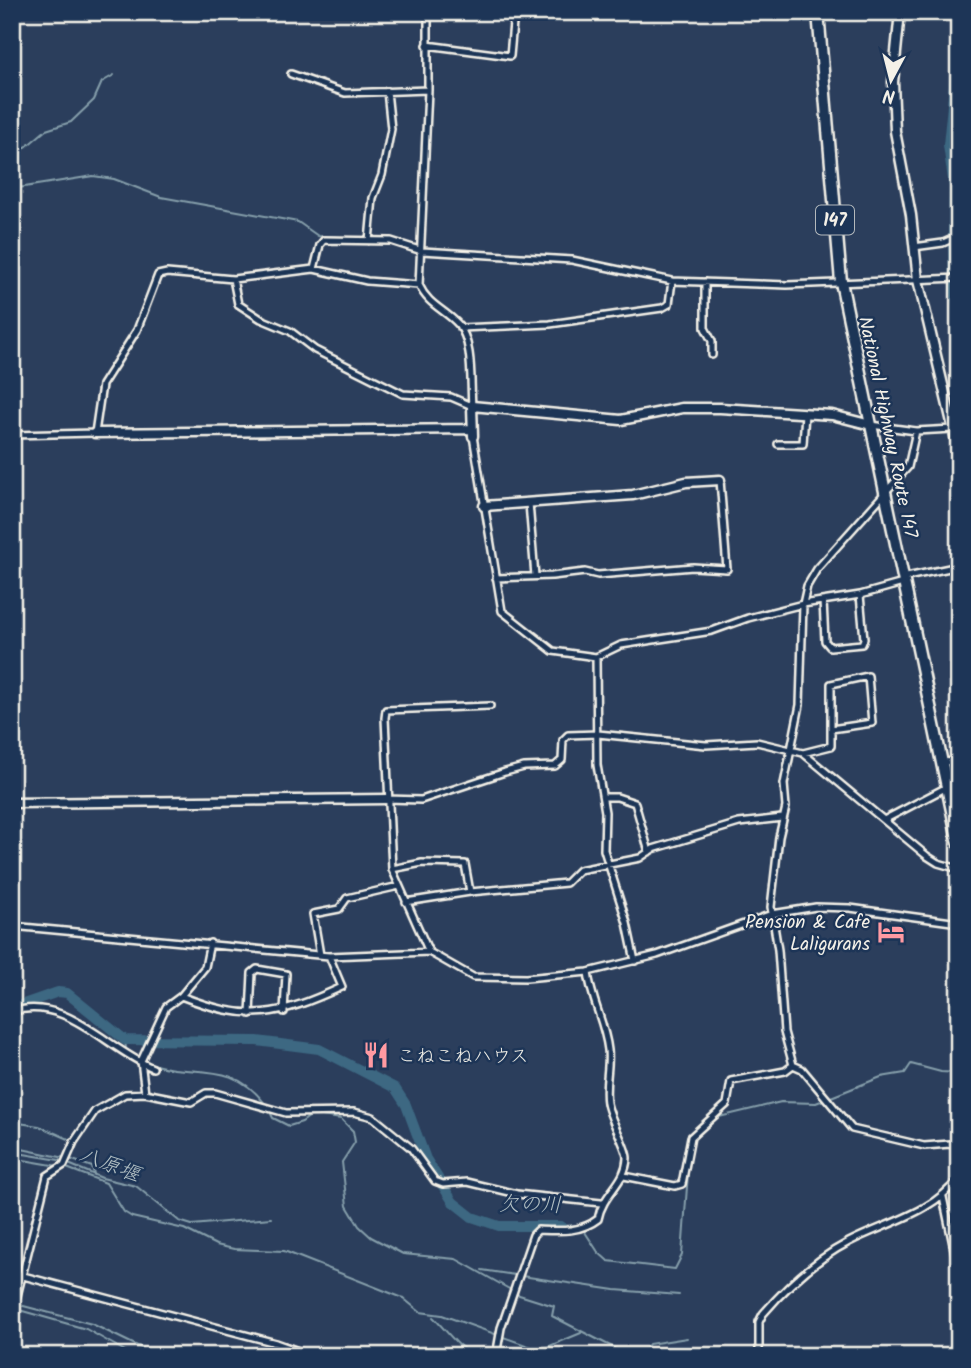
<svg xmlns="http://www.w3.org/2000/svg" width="971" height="1368" viewBox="0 0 971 1368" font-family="Kalam,'Klee One',sans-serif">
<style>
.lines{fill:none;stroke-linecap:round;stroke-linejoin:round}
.stream{stroke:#869fab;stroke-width:2}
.canal{stroke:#3c6882;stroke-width:6}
.river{stroke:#3c6882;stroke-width:10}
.street-casing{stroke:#f4f1e8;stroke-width:10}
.secondary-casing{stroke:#f4f1e8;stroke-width:13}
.highway-casing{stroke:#f4f1e8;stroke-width:15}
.street{stroke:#1d3557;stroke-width:5}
.secondary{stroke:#1d3557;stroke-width:8}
.highway{stroke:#1d3557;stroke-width:10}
.labels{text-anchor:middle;stroke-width:5;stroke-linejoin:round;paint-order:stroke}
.shield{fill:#1d3557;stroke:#b4b9bc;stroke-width:2}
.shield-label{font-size:18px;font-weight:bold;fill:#f4f1e8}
.street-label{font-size:19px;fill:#f4f1e8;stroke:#1d3557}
.poi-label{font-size:19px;fill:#f4f1e8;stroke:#1d3557;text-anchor:end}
.water-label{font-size:21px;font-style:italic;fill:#b4c1c4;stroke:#1d3557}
</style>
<rect width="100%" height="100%" fill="#2b3e5c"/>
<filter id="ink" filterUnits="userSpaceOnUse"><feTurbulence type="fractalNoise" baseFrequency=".0143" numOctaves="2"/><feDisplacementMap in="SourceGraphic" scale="14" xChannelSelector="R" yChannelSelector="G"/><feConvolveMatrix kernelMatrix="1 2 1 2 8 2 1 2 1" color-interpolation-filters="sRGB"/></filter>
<g filter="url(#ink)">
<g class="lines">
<path class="stream" d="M15 187 14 157 46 130 71 122 94 100 102 82 114 75
M12 189 93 176 114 179 161 197 298 222 318 236 363 238
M372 238H387
M125 1040 126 1049 140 1058
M145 1061C189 1081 229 1055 266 1105
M269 1110 273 1118 289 1126 302 1122 310 1116
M315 1115 341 1119 353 1131 355 1142 342 1162 347 1206 359 1226 371 1237 403 1254 456 1259 511 1290
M715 1118 781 1102 816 1103 881 1077 905 1073 911 1064 941 1072 959 1073
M12 1122 39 1126 71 1140
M12 1147 70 1159 92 1167 94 1174
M12 1152 59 1160 102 1178 136 1186 179 1221 192 1225 271 1218
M12 1158 58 1166
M64 1167 106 1183 124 1212 132 1217 184 1229 216 1245 234 1249 284 1251 403 1298 420 1312 442 1315 534 1348H545L581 1333
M561 1226 580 1225
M583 1229 598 1252 608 1261 675 1269 682 1255 689 1159
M482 1270 615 1290 679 1295
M516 1294 554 1306 552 1316 624 1353 646 1349 657 1356
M12 1303 92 1324 158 1356
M19 1310 86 1329 134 1356
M433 1317C446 1330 456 1346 474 1356
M646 1349 649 1344 687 1338"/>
<path class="canal" d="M951 236 952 187 946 145 959 14
M951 242 952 276
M952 281 958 326"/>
<path class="river" d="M12 1008 58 992 67 993 125 1040 257 1041 319 1049 395 1088 406 1105 426 1159 453 1202 472 1217 499 1226H561"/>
<g class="street-casing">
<path id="street" d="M427 45 510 56 514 12
M291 74 345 93 428 90
M369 241 373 198 382 175 391 129 387 91
M914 247 943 243 959 236
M314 269 320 245 324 240 391 241 422 251 572 260 672 281 787 285 959 278
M233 279 238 304 261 319 290 331 315 350 403 394 451 397 472 406C470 382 474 343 458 324 444 309 428 305 419 285L428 90V12
M705 282V328L712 341V355
M460 328 550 324 662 308 669 304 672 281
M871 425 916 431 953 429
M12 435 95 433 102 385 137 330 158 275 167 273 233 279 314 269 367 281 419 285
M473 436 502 611 553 651 596 657 621 645 712 631 748 618 803 604 860 595 903 583
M778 444H803L805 413
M529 503 535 576
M496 578 552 576 585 572 598 575 693 567 727 569 720 480
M902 578 959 566
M823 601 825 641 830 647 862 644 864 639 860 595
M596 657 597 765 605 812 604 850 627 923 635 961
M490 706 386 710 385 718 392 869 429 952 473 977 526 978 588 972 657 955 772 914 816 907 850 908 959 923
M803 753 831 746V684L868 676 872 723 831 729
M941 762 959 761
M948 793 959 791
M603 797H617L635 803 649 852
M387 799 421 800 505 772 524 767 555 766 562 760 563 740 568 735 598 734 706 745 757 742 803 753 927 856 938 863 959 869
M884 820 947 787
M392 869 422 863 465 864 470 892
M406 902 470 892 566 883 579 870 640 858 653 849 739 823 782 818
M12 926 329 956 429 952
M320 955 313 914 339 909 347 898 399 886
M181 996C249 1023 278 1016 342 987L329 956
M12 1012C65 994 108 1050 153 1068
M250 1014 252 973 257 969 286 974 284 1012
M793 1065 784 1032 778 950 771 907 779 837 786 807 784 784 800 705 803 604 807 586 817 569 908 467 916 431
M793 1065 802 1069 852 1129 924 1146 950 1144 959 1149
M145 1093 141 1061 166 1007 181 996 205 967 210 943
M624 1176 675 1186 682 1184 691 1137 727 1104 731 1081 785 1071 793 1065
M943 1197 959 1273
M12 1273 276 1343 312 1356
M17 1296 47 1176 64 1165 74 1142 95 1111 125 1094 145 1093 191 1102 206 1093H215L286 1113 354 1112 373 1117 411 1148 435 1181 443 1184 467 1182 517 1194 601 1203
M496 1356 501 1328 533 1235 538 1230C559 1231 580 1233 598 1219 603 1193 626 1183 627 1158 627 1147 610 1120 607 1103 604 1085 610 1067 608 1050 605 1023 591 1000 588 972
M759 1356V1322L763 1314C787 1286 816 1259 849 1242 888 1222 931 1214 959 1178"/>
</g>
<g class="secondary-casing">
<path id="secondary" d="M900 12 893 82 895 131 911 215 918 280 959 452
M95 433 471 429
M473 436 472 406 621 420 682 408H720L832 415 871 425
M484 506 633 495 686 482 720 480
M12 803 387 799"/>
</g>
<g class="highway-casing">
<path id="highway" d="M818 12 841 282 959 844"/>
</g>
<use href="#street" class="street"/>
<use href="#secondary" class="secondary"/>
<use href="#highway" class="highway"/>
</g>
</g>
<defs>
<g id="hotel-bare" transform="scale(2.1)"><path d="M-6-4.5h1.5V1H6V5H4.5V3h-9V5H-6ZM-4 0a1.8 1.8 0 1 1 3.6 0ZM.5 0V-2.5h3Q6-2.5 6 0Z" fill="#ff9aa2" stroke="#1d3557" stroke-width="2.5" paint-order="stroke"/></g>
<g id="restaurant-bare" transform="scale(2.1)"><path d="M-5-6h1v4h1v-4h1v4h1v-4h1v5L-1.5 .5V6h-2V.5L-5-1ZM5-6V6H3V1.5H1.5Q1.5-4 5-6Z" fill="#ff9aa2" stroke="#1d3557" stroke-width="2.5" paint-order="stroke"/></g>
</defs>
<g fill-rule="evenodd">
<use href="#hotel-bare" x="891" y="932"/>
<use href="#restaurant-bare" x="376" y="1055"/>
</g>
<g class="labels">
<rect class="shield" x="816" y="205.5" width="38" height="29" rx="5"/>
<g class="shield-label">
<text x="835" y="226">147</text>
</g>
<g class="street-label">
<text transform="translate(889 427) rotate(78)" y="7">National Highway Route 147</text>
</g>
<g class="poi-label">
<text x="870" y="928">Pension &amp; Cafe<tspan x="870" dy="22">Laligurans</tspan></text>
<text x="397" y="1062" text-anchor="start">こねこねハウス</text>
</g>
<g class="water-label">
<text transform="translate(110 1164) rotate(21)" y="7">八原堰</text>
<text transform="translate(530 1204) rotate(1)" y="7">欠の川</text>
</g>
</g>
<rect width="971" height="1368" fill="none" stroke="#1d3557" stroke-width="42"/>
<rect x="21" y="21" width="929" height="1326" fill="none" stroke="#f4f1e8" stroke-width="2.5" filter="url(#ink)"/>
<g transform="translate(891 80) rotate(187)" stroke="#1d3557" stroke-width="5" paint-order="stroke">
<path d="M0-5L12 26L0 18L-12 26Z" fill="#f4f1e8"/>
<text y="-10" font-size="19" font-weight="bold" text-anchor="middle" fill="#f4f1e8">N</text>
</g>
</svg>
